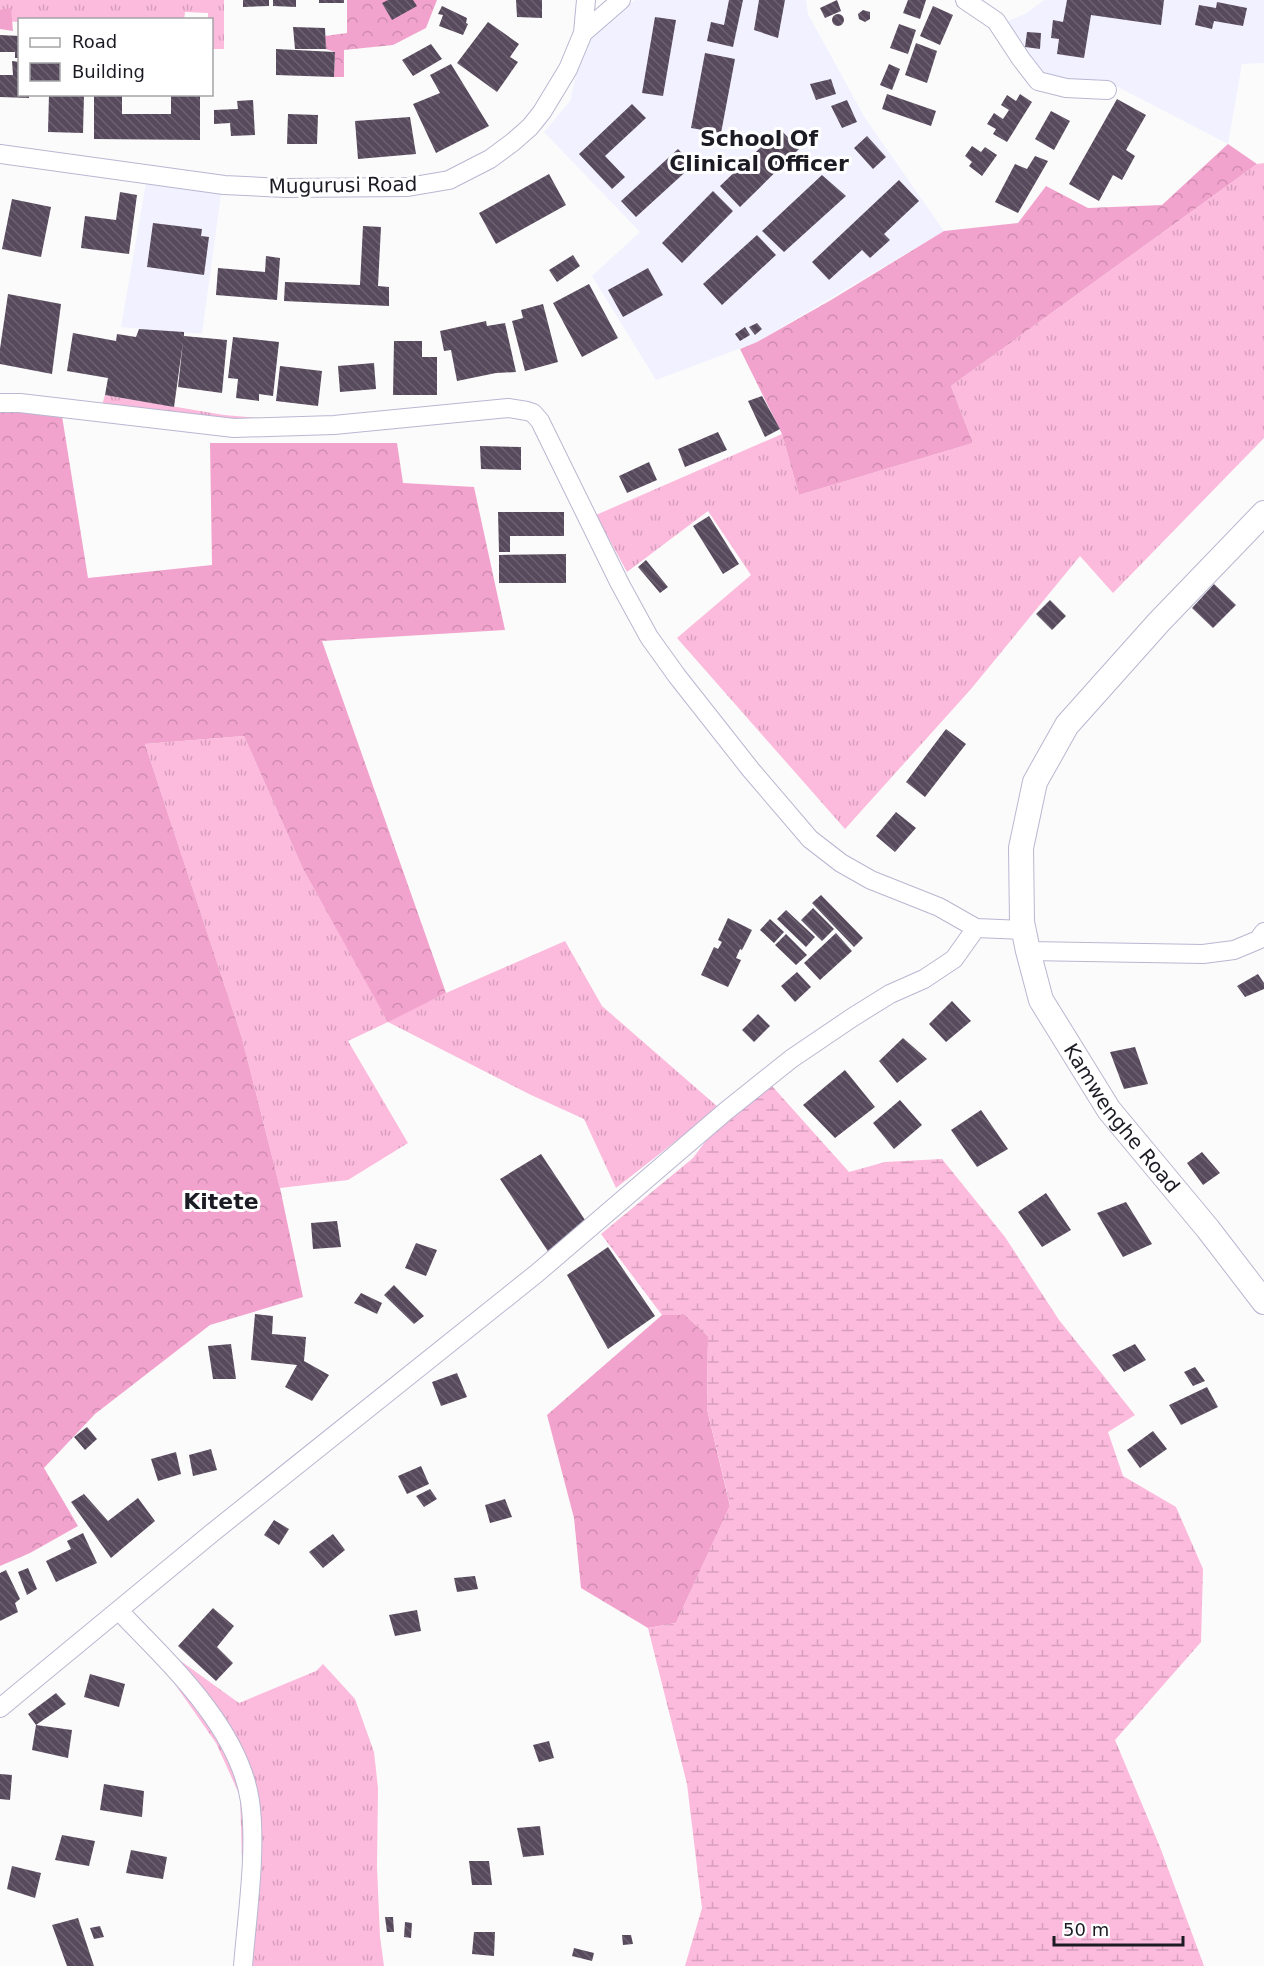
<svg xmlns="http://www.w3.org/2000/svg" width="1264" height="1966" viewBox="0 0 1264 1966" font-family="'DejaVu Sans',sans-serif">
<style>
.built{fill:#f2f1ff}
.grass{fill:url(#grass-tufts)}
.forest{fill:url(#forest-crowns)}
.wetland{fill:url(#wetland-marsh)}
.building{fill:url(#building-back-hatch)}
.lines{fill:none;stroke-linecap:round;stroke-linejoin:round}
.minor-casing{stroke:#b9b7d1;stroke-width:20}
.major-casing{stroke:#b9b7d1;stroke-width:26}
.minor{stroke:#fff;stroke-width:18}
.major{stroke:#fff;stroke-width:24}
.labels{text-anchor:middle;stroke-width:6;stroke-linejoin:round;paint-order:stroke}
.street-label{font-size:20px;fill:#1c1b24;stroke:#fff}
.quarter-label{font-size:22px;font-weight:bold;fill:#1c1b24;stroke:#fff}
</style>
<defs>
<pattern id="grass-tufts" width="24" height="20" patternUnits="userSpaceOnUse" patternTransform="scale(1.5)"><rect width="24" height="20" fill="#fcbadc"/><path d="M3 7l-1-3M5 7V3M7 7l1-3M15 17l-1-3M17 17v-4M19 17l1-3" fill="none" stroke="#d79fbd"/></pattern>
<pattern id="forest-crowns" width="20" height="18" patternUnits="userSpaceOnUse" patternTransform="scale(1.5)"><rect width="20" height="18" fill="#f2a3cd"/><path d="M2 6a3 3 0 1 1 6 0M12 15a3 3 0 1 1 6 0" fill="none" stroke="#cf8cb0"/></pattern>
<pattern id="wetland-marsh" width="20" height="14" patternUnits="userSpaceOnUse" patternTransform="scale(1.5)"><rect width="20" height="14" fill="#fcbadc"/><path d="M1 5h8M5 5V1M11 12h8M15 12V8" fill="none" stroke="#d79fbd"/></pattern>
<pattern id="building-back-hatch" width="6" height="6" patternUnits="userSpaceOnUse" patternTransform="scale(1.5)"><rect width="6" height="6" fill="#584a5d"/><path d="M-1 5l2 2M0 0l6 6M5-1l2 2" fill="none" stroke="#6c6170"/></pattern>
</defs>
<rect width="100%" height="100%" fill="#fbfbfb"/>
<path class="built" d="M635 0H806L808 14 865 118 944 231 757 342 656 380 592 276 640 232 544 132 570 101 584 39Z
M1044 0H1264V63L1242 64 1228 144 1114 85 1043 76 1008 21 1025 14Z
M146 183 221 194 202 334 121 327Z"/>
<path class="grass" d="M0 0H224V49H212V20L208 19V13L185 12 184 20H20L19 22 0 21Z
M1264 163V438L1113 593 1080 556 971 689 845 829 677 638 751 575 708 511 627 572 596 515 782 434 799 495 973 443 951 386 1257 164Z
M105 395 224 415 271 419 238 426 102 405Z
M244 736 303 869 388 1021 446 993 565 941 602 1006 726 1114 676 1141 616 1188 584 1119 529 1094 388 1022 348 1041 408 1143 348 1180 280 1188 242 1038 145 744Z
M121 1618 239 1703 316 1671 323 1664 355 1699 374 1752 378 1788 377 1867 380 1937 384 1966H238L243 1892 240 1796 216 1743 149 1647Z"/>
<path class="forest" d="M347 0H437L426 28 393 45 344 50V77H334L335 52 326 49 325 36 347 33Z
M11 8 13 31 0 29V10Z
M1228 144 1257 164 951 386 973 443 799 495 782 434 740 349 757 342 831 300 944 231 1018 223 1046 186 1088 208 1162 205Z
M19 411 62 416 88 578 212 565 210 443H397L403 483 474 487 505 630 322 641 446 993 388 1022 303 869 244 736 145 744 242 1038 280 1188 303 1297 210 1325 95 1414 44 1468 78 1526 30 1553 0 1566V413Z
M662 1315H685L708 1336 707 1409 730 1506 676 1623 648 1628 581 1588 574 1518 547 1415Z"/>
<path class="wetland" d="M772 1086 849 1172 885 1162 942 1159 1005 1237 1059 1320 1135 1415 1108 1432 1123 1476 1176 1507 1203 1569 1201 1642 1115 1740 1160 1847 1204 1966H685L702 1908 687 1784 648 1628 676 1623 730 1505 707 1409 708 1336 685 1315H662L601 1234 693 1158 726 1114Z"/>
<path class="building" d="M243 0H269V6L243 7Z
M273 0H296V7L273 6Z
M319 0H344V3H319Z
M388 0H413L417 6 392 20 382 3Z
M516 0H542V18L517 17Z
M729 0H743L733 47 707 41 711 22 724 25Z
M759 0H785L778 38 754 30Z
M837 0 841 11 825 18 820 8Z
M908 0H926L920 19 903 13Z
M1067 0H1164L1161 25 1091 15 1084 58 1057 54 1059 39 1051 38 1053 20 1063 22Z
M1217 2 1247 8 1243 26 1214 21 1212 29 1195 25 1199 5 1216 8Z
M442 6 467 18 466 23 468 24 463 35 439 26 443 15 438 14Z
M933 6 953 15 940 45 920 36Z
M863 10 870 12V19L865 22 859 19 858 14Z
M832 20a6 6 0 1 1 12 0a6 6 0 1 1-12 0Z
M655 17 676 20 663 96 642 93Z
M488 22 519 44 510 57 518 62 497 92 457 63Z
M899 24 916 30 908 54 890 48Z
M293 27 325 28 326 49H295Z
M1027 32 1041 33 1040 49 1025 47Z
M0 35 20 36V58H15V52H0Z
M916 43 937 51 927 83 905 75Z
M431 44 442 59 413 76 402 60Z
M276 49 335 52 334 77 276 75Z
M705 53 735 59 721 133 691 128Z
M12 61 20 62V94H29V98L0 97V75H13Z
M451 64 489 126 436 153 413 104 440 93 430 75Z
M889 64 900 69 892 90 880 85Z
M831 79 836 94 816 100 810 84Z
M49 94H84L83 133 48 132Z
M94 94H122V114H171V94H200V140L94 139Z
M887 94 936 111 931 126 882 109Z
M1020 94 1032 102 1007 142 993 134 996 129 987 124 994 113 1003 119 1009 110 1001 105 1007 95 1016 101Z
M1117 99 1146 115 1126 150 1135 156 1122 180 1113 175 1099 201 1069 184Z
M253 100 255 135 231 136 230 123 214 124V110L238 109 237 101Z
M847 100 857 122 842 128 831 106Z
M632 104 646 118 605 156 625 177 612 189 579 154Z
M1051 111 1070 121 1054 150 1035 139Z
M288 114 318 115 317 144H287Z
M410 117 416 154 358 159 355 121Z
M780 129 799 149 740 207 720 186Z
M867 136 886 157 873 169 854 148Z
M972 146 981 152 985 147 997 155 982 176 969 166 972 162 965 156Z
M678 149 693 165 636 217 621 201Z
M1035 156 1048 161 1018 213 995 202 1015 164 1027 169Z
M549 174 566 205 496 244 479 213Z
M822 175 846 196 784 252 762 231Z
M899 180 919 201 884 234 890 240 870 258 862 250 829 280 812 262Z
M713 191 733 211 682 263 662 243Z
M120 192 137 195 129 254 81 248 85 216 116 220Z
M12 199 51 207 41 257 2 249Z
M153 223 202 229 201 236 209 237 204 275 147 267Z
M363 226 381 227 378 286 389 287V306L284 301 285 282 360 285Z
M757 235 776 255 722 305 703 284Z
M573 255 580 266 557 282 549 270Z
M266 256 280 258 277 300 216 295 218 268 265 272Z
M648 268 663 295 623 317 608 290Z
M589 284 618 338 582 357 553 303Z
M8 294 61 304 52 374 0 364V349Z
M543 304 558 362 525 371 512 321 523 318 521 310Z
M486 321 487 326 505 323 516 372 496 373 457 381 451 350 444 351 440 331Z
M757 323 762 329 755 335 749 327Z
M745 327 750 335 740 341 735 334Z
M139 329 184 332V336L227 340 222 393 178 387 183 342 174 407 105 395 108 378 67 371 73 333 116 341 117 334 136 337Z
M233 337 279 342 273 396 259 394V401L236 398 238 379 228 378Z
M394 341H422V357H437V395H393Z
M374 363 376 389 340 392 338 366Z
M280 366 322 371 318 406 276 401Z
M762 396 780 429 765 437 748 401Z
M718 432 727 450 685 467 678 449Z
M480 446 521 447V470L481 469Z
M649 462 657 480 627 493 619 476Z
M498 512H564V536H510V552H499Z
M709 516 739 564 723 574 693 526Z
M566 554V583H499V555Z
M646 560 668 587 660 593 638 567Z
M1214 584 1236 605 1213 628 1192 608Z
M1050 600 1066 616 1052 630 1036 614Z
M946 729 966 744 925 797 906 782Z
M896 812 916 828 895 852 876 836Z
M821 895 863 938 854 947 812 903Z
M813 908 834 929 822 941 801 920Z
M786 910 815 937 806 947 777 919Z
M728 918 752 930 742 950 740 949 736 958 741 960 728 987 701 975 714 947 718 949 722 942 718 940Z
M770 919 784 932 774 943 760 930Z
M836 933 852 951 820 980 804 963Z
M786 934 807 955 796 965 775 945Z
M797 972 811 987 795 1002 781 986Z
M1258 974 1264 983V989L1245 997 1237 986Z
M952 1001 971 1021 946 1042 929 1024Z
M758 1014 770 1026 754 1042 742 1030Z
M903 1038 927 1059 897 1083 879 1061Z
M1135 1047 1148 1084 1124 1089 1110 1052Z
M845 1070 875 1107 835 1138 803 1105Z
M900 1100 922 1125 894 1149 873 1123Z
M981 1110 1008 1149 977 1167 951 1130Z
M1202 1152 1220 1173 1203 1185 1187 1163Z
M541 1154 587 1223 549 1253 500 1179Z
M1046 1193 1071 1230 1042 1247 1018 1212Z
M1126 1202 1152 1244 1123 1257 1097 1213Z
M337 1221 341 1247 313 1249 311 1223Z
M416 1243 437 1250 426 1276 405 1268Z
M608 1247 655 1316 608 1349 567 1275Z
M394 1285 424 1316 414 1324 384 1295Z
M361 1293 382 1303 377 1314 354 1303Z
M255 1314 273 1316 272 1334 306 1337 304 1361 329 1375 312 1401 285 1387 297 1365 251 1360Z
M231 1344 236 1379H213L208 1346Z
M1135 1344 1146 1360 1124 1372 1112 1355Z
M1195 1367 1205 1381 1193 1386 1184 1372Z
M457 1373 467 1397 441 1406 432 1382Z
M1207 1387 1218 1407 1181 1425 1169 1405Z
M87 1427 97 1439 85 1450 74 1437Z
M1153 1431 1167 1449 1140 1468 1127 1450Z
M211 1449 217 1470 193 1476 189 1455Z
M176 1452 181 1474 158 1481 151 1459Z
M421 1466 429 1484 407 1494 398 1476Z
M430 1489 437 1499 424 1507 416 1496Z
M84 1494 108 1521 138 1498 155 1521 111 1558 71 1502Z
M505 1499 512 1517 490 1523 485 1505Z
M274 1520 289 1529 279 1545 264 1535Z
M83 1533 97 1563 56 1582 46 1561 71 1549 67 1541Z
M333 1534 345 1550 323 1568 309 1552Z
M28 1568 37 1589 27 1595 18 1572Z
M6 1570 20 1599 15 1603 18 1612 0 1621V1573Z
M475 1576 478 1589 457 1592 454 1578Z
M213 1608 234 1626 217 1647 233 1663 216 1681 178 1646Z
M417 1610 421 1631 395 1636 389 1615Z
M90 1674 125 1684 119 1707 84 1697Z
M56 1693 66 1704 36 1725 28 1714Z
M36 1725 72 1730 68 1758 32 1750Z
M549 1741 554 1758 539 1762 533 1745Z
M0 1774 12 1775 10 1800 0 1799Z
M104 1784 144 1791 142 1817 100 1810Z
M540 1826 544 1855 523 1857 517 1828Z
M62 1835 95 1841 89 1866 55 1860Z
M131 1850 167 1857 163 1879 126 1873Z
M469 1861H489L492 1885H472Z
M12 1866 41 1873 35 1898 7 1889Z
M385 1917H393L394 1932H387Z
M78 1918 94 1966H67L52 1925Z
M405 1922 412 1923 411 1938 404 1937Z
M100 1926 104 1937 94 1939 90 1928Z
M474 1932H495L494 1956 472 1954Z
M622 1935H631L633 1944 623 1945Z
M574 1948 594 1953 592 1961 572 1956Z"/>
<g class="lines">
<g class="minor-casing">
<path id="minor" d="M965 0 996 21 1021 59 1038 81 1066 88 1107 90
M583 33 621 0
M0 154 224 185 285 188 408 187 449 180 490 159 513 142 530 127 542 112 568 69 583 33 586 0
M0 403H20L234 428 334 425 508 408 527 411 533 413 540 421 620 584 649 637 677 676 751 770 810 839 841 863 871 880 939 907 976 928 1024 930
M1028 951 1203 954 1234 950 1258 940 1264 932
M119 1611C168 1662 239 1727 250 1801 257 1850 247 1916 243 1966
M0 1708 212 1533 536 1274 726 1111 791 1059 853 1017 890 994 924 979 954 959 976 928"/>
</g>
<g class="major-casing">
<g id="major">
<path id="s1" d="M1264 513 1159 622 1067 725 1035 782 1021 848 1022 922 1028 951 1041 1000 1109 1110 1208 1229 1264 1302"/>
</g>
</g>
<use href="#minor" class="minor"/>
<use href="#major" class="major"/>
</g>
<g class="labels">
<g class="street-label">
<text transform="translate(343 185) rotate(-1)" y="7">Mugurusi Road</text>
<text dy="7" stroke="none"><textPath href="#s1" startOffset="720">Kamwenghe Road</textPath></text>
</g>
<g class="quarter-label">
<text x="759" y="146">School Of<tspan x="759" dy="25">Clinical Officer</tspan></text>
<text x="221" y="1209">Kitete</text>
</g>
</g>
<rect x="18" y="18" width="195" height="78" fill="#ffffff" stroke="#a4a4a7" stroke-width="1.5"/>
<rect x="30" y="38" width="30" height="9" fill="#ffffff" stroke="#a4a4a7" stroke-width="1.5"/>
<text x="72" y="48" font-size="18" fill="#1c1b24">Road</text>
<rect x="30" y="63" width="30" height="18" fill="url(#building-back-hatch)" stroke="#a4a4a7" stroke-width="1.5"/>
<text x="72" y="78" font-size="18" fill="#1c1b24">Building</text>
<path d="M1054 1936v9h129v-9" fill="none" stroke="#1c1b24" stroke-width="3"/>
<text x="1063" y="1936" font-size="18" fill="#1c1b24" stroke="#ffffff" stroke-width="4.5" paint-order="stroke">50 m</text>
</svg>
